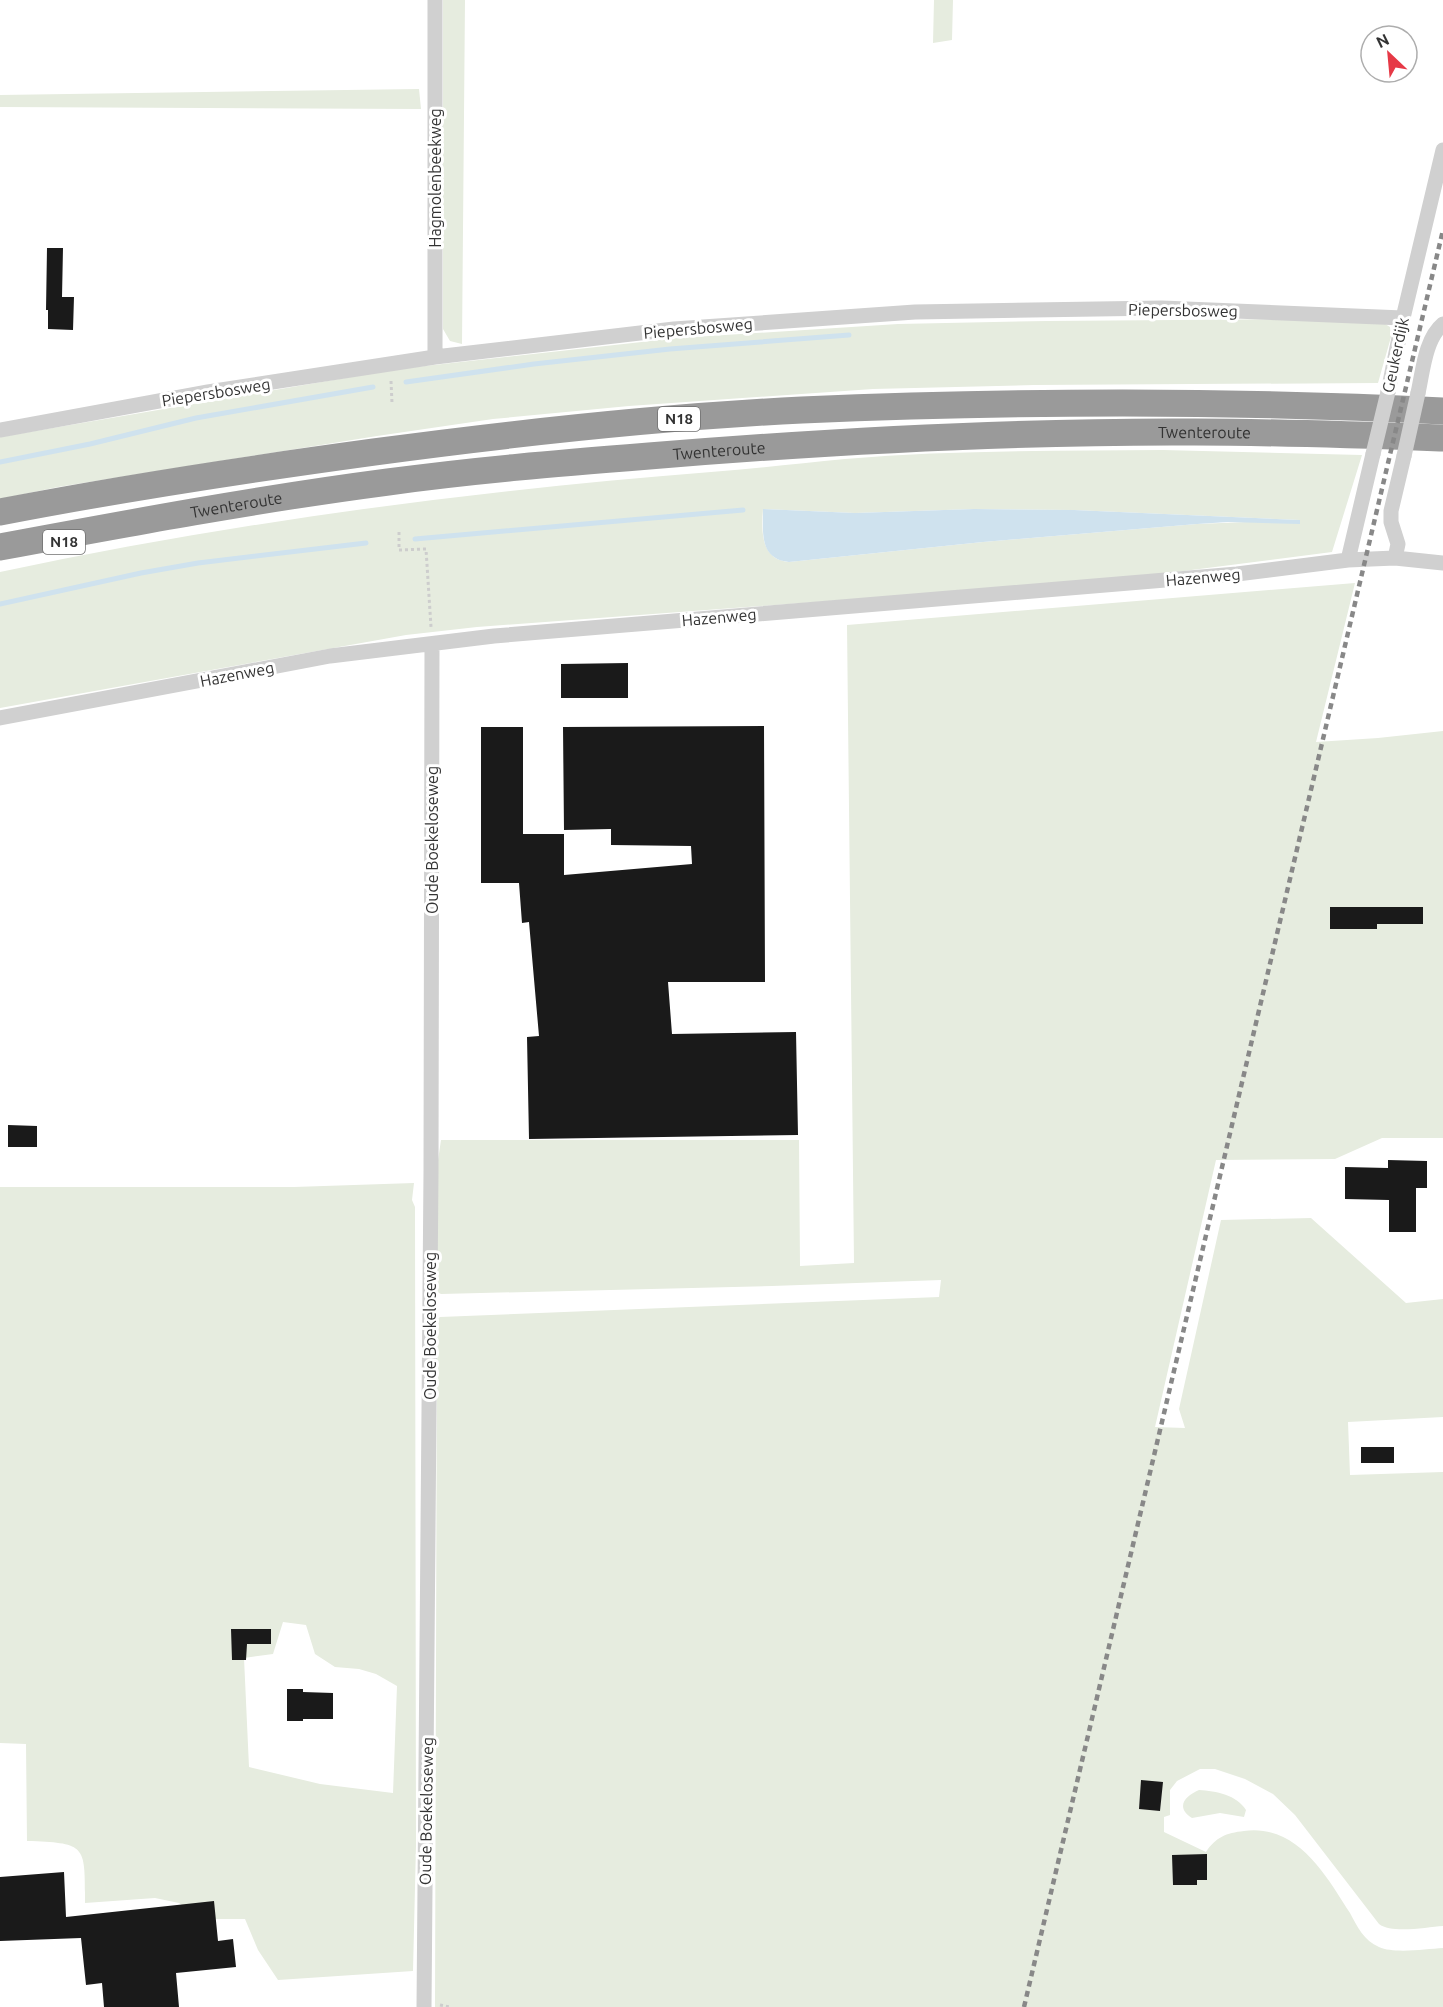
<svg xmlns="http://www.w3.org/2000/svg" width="1443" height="2007" viewBox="0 0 1443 2007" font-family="Ubuntu,sans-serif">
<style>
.green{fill:#e6ecdf;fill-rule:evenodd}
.water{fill:#cfe2ee}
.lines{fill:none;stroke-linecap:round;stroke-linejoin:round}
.stream{stroke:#cfe2ee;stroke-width:5}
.building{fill:#1a1a1a}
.path{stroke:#cdcdcd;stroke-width:3;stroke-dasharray:3 3;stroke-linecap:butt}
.street{stroke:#d0d0d0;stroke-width:15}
.highway{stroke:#9a9a9a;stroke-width:27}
.rail{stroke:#888;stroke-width:4.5;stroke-dasharray:6 4.5;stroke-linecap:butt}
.street-bridge{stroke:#d0d0d0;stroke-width:15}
.labels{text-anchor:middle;stroke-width:6;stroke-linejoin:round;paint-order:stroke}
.shield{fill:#fff;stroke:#707070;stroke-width:1.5}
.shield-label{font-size:15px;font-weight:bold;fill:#333}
.street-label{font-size:16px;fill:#333;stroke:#fff}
</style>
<rect width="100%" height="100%" fill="#fff"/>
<path class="green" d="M443 0H465L462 344 450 341 443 329Z
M934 0H953L952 40 933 43Z
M419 89 421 109 0 107V95Z
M1319 319 1382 322 1390 327 1391 337 1378 383 1034 385 873 389 629 406 493 419 377 436 58 487 0 499V437L398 369 678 338 898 324 1047 321Z
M1163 450 1362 455 1332 552 1113 580 477 627 406 635 0 708V572C236 522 470 491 711 472 756 469 800 463 845 459 951 450 1057 451 1163 450ZM763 509 855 513 974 509 1074 510 1300 520 1197 524 983 542 789 562C761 560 761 531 763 509Z
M1355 583 1316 742 1378 738 1443 731V1138H1382L1335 1159 1216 1160 1155 1427 1185 1428 1179 1409 1221 1220 1311 1218 1406 1303 1443 1299V1417L1348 1422 1350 1475 1443 1472V1926C1427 1927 1392 1934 1379 1924L1295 1815 1273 1794 1245 1779 1215 1769H1200L1177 1781 1170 1790V1815L1164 1817V1832L1206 1852C1216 1837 1226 1833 1244 1831 1297 1824 1325 1874 1350 1913 1357 1926 1364 1941 1379 1947 1394 1954 1426 1949 1443 1948V2007H435L437 1319 440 1317 939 1297 941 1280 772 1286 441 1294 435 1291 436 1174 441 1140H799L800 1266 854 1263 847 625Z
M414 1183 412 1200 415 1207 416 1845 413 1971 278 1980 258 1950 245 1919H201L179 1903 155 1898 85 1903C85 1845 87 1843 27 1841L26 1744 0 1743V1187H294ZM283 1622 306 1625 315 1654 335 1667 359 1669 376 1674 397 1686 393 1793 320 1784 249 1767 244 1658 273 1654Z
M1199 1790C1216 1791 1237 1795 1246 1810L1244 1817 1220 1813 1192 1818C1175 1807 1185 1796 1199 1790Z"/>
<path class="water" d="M763 509 855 513 974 509 1074 510 1300 520V524L1228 522 1197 524 983 542 789 562C759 559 763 532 763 509Z"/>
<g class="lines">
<path class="stream" d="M406 382 534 364 670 349 849 335
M0 462 90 444 196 418 373 387
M415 539 743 510
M0 604 141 573 198 563 366 543"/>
</g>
<path class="building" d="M47 248H63L62 297H74L73 330 48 329V310H46Z
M628 663V698H561V664Z
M764 726 765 982H668L672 1034 796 1032 798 1135 529 1139 527 1037 539 1036 529 922 522 923 519 883H481V727H523V834H564V875L692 864 691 846 611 845V829L564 830 563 727Z
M1330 907H1423V924H1377V929H1330Z
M8 1125 37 1126V1147H8Z
M1388 1160 1427 1161V1188H1416V1232H1389V1200L1345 1199V1167L1388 1168Z
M1361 1447H1394V1463H1361Z
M231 1629H271V1644H247L246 1660H232Z
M287 1689H303V1692L333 1693V1719H303V1721H287Z
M1141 1780 1163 1782 1160 1811 1139 1809Z
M1207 1854V1880H1197V1885H1173L1172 1855Z
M64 1872 66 1917 214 1901 218 1941 233 1939 236 1967 176 1973 179 2007H104L102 1983 86 1985 81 1938 0 1941V1877Z"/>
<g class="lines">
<path class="path" d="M391 381 392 403
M399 532V550L426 549 431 627
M440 2005 450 2007"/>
<path class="street" d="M435 0V357
M1388 392 1403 318 1443 150
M1418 393C1423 371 1425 339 1443 324
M0 430 208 392 435 357 674 329 915 312 1162 308 1403 318
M1395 558 1398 544 1391 522V511L1404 456
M1348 560 1373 454
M0 718 330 656 494 636 1237 574 1348 560 1395 558 1443 563
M424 2007 431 1172 432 644"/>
<g class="highway">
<path d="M0 512C124 488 249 469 374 452 516 433 659 417 802 410 1015 401 1230 400 1443 411"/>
<path id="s1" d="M0 547C129 523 258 499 388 482 475 470 562 463 649 456 831 441 1013 431 1195 432 1278 432 1360 435 1443 438"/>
</g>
<path class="rail" d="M1024 2007 1443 230"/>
<path class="street-bridge" d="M1373 454 1388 392
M1404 456 1418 393"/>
</g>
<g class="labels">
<g class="shield">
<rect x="658" y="407" width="42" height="24" rx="4.5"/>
<rect x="43" y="530" width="42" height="24" rx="4.5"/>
</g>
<g class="shield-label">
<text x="679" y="424">N18</text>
<text x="64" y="547">N18</text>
</g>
<g class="street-label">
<text transform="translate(435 178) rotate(-90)" y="6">Hagmolenbeekweg</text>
<text transform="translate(1183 310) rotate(1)" y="6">Piepersbosweg</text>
<text transform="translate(698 328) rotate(-5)" y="6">Piepersbosweg</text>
<text transform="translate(1395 355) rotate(-78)" y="6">Geukerdijk</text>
<text transform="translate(216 392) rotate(-9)" y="6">Piepersbosweg</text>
<text dy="6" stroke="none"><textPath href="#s1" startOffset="1212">Twenteroute</textPath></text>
<text dy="6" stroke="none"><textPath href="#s1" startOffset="726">Twenteroute</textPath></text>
<text dy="6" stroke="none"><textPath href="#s1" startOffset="240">Twenteroute</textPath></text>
<text transform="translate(1203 577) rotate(-5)" y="6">Hazenweg</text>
<text transform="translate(719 617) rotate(-5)" y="6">Hazenweg</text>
<text transform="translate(237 674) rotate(-11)" y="6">Hazenweg</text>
<text transform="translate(432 840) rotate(-90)" y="6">Oude Boekeloseweg</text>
<text transform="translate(430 1326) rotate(-90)" y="6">Oude Boekeloseweg</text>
<text transform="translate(426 1811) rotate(-89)" y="6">Oude Boekeloseweg</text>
</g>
</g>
<g transform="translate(1389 54) rotate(334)"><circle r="28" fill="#ffffff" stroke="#adadad" stroke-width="1.5"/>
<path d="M0-4.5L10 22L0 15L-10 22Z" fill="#e63946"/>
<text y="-9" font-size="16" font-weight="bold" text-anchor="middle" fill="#333333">N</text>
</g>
</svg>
